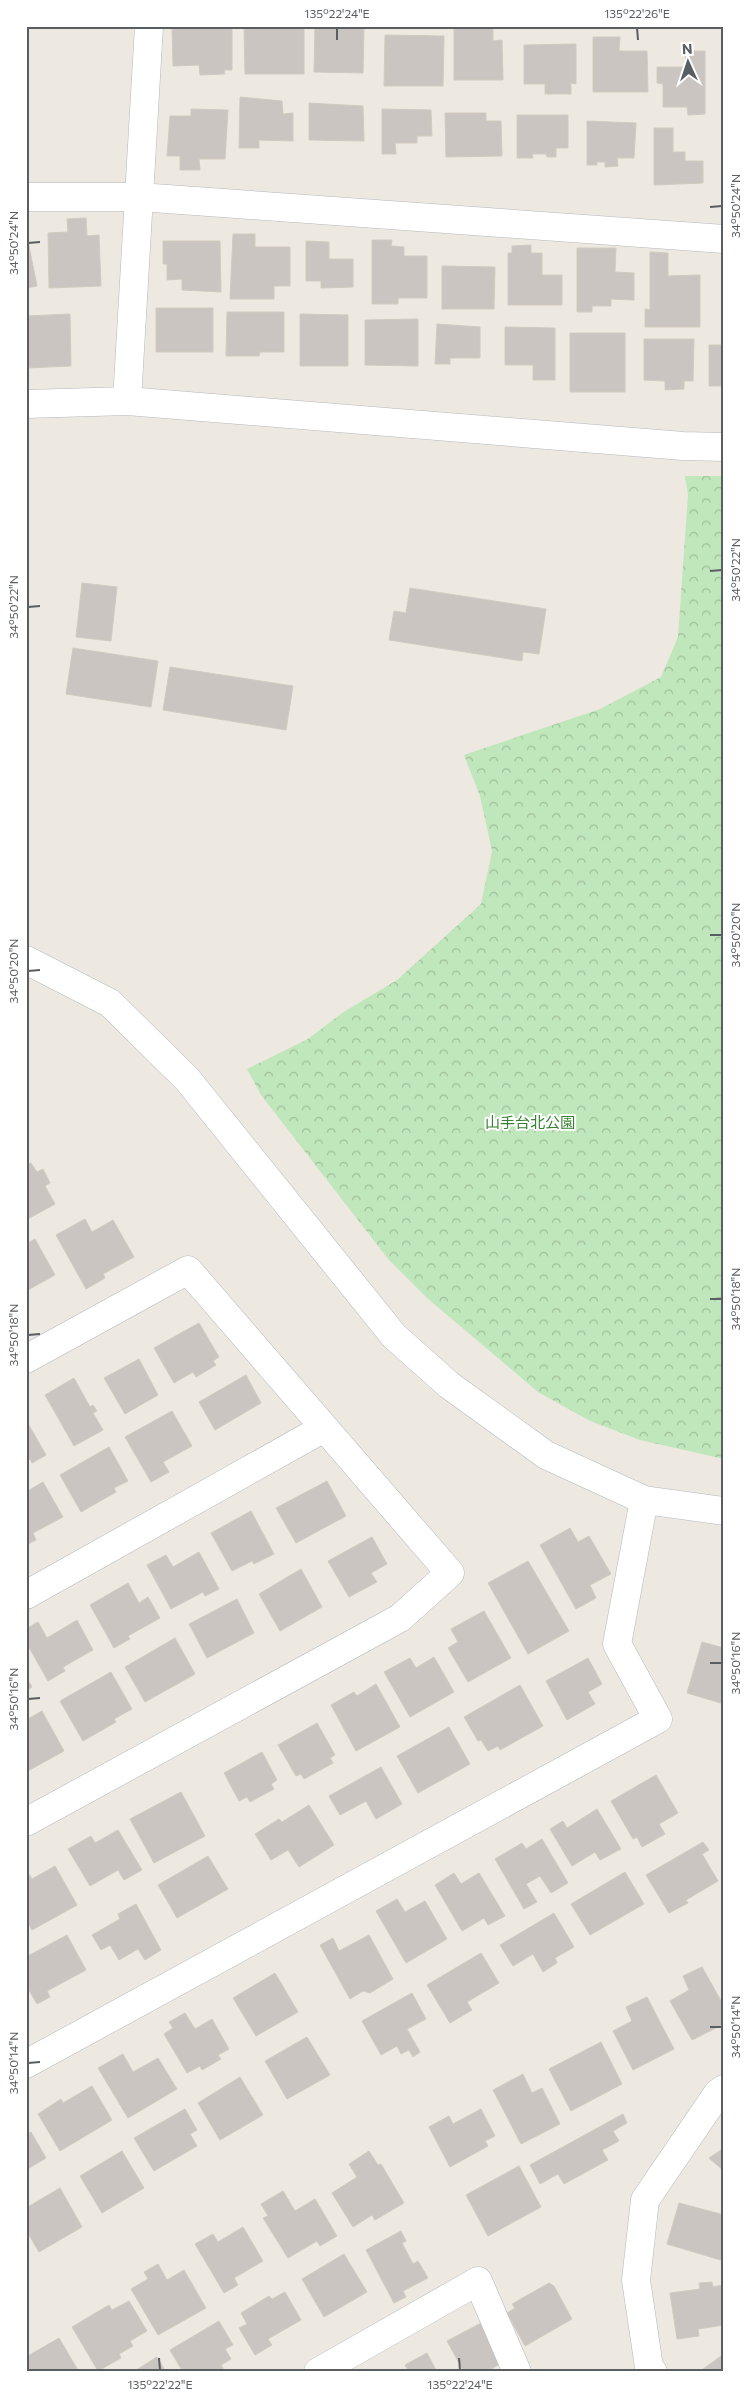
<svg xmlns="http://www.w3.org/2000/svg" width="750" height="2398" viewBox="0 0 750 2398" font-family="Commissioner,'Noto Sans JP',sans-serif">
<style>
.park{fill:url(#park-crowns)}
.building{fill:#cac5c0;stroke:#d2cabf}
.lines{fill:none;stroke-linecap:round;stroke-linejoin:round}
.street-casing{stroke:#b3b8bc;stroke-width:29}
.secondary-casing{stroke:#b4b9be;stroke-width:29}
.street{stroke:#fff;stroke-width:28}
.secondary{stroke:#fff;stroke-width:28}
.ticks{fill:none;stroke:#595e62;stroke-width:2}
.labels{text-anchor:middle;stroke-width:4;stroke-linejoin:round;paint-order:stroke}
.park-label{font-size:15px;fill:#368230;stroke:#fff}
.neatline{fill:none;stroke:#595e62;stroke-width:2}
.ticks-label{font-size:12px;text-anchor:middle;fill:#595e62}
</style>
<defs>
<pattern id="park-crowns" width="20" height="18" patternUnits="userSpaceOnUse" patternTransform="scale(1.25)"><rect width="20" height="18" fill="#c0e6bb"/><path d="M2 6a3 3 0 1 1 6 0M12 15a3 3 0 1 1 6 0" fill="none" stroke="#9fbe9b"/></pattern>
</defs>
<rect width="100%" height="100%" fill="#ede9e0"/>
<path class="park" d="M685 476H724V1459L640 1440 590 1421 538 1392 427 1298 389 1260 261 1095 247 1069 308 1039 342 1013 397 980 481 904 492 851 480 796 464 755 600 709 661 677 678 637 688 495Z"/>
<path class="building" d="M232 26V70H224L225 74 200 75 199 65 173 66 172 26Z
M315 26H364L363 73 314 72Z
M454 26H493V41L502 40 503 80H454Z
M244 27H304V74H245Z
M385 35 444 36 443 86H384Z
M593 37H620L619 51H647L648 92H593Z
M576 44V84L571 83V94H545V84H524V45Z
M685 51H705V114L688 115 687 107H663V84L657 83V67H686Z
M240 97 282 101 283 114 293 113V141L259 140V148H239Z
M309 103 363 106 364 141 309 140Z
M191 109 228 110 225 159H199L200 170H180V156H167L170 116H191Z
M382 109 431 110 432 136H417V143H395L396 154H382Z
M445 113H486V121H501L502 156 446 157Z
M517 115H568V148H556V157H547L546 154H532L533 158H517Z
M587 121 636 123 634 158H617L618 166 605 167V162H597V165H587Z
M654 128H673V152H685V161H703V183L654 185Z
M86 218 87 236 99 235 101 286 49 288 48 233 68 232 67 219Z
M26 231 37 286 26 288Z
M233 234H255V247H290V286H274V299H230Z
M372 240H392L391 246 404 247V256H427V298H398V304H372Z
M163 241H220L221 292 182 290V279L167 280V264H163Z
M306 241 329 242V259H353V287L321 288V281H306Z
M531 245V253H542V275H562V305H508V253H512V246Z
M577 248H616L615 272 634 273V300L611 299V306H592V312H577Z
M650 252 668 253V276L700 275V327H645V309L650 310Z
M442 266 495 267 494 309H442Z
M156 308H213V352H156Z
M227 312H284V352H260L259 356H226Z
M70 314 71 366 27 368 26 316Z
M300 314 348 315V366H300Z
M418 319V366L365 365V320Z
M437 324 480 327V358H450V364H435Z
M505 327 555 328V380H533V365H505Z
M570 333H625V392H570Z
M644 339H694L693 381H684V389L665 390V381L644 380Z
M709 345H724V386H709Z
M82 583 117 587 111 641 76 637Z
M410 588 546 609 539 654 523 652 522 661 389 640 394 611 406 613Z
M73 648 158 661 151 707 66 694Z
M170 667 293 686 286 730 163 710Z
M31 1163 37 1172 43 1169 50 1183 45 1186 55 1204 26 1220V1165Z
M85 1219 92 1232 113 1220 134 1257 103 1274 105 1278 86 1289 56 1235Z
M35 1239 55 1275 26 1291V1244Z
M199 1323 219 1357 213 1361 216 1365 196 1377 193 1372 174 1383 154 1348Z
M139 1359 158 1395 125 1414 104 1378Z
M246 1375 261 1403 215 1430 199 1402Z
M74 1378 90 1407 93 1405 97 1411 93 1413 103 1430 74 1446 45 1395Z
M172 1411 192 1446 163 1462 169 1472 151 1482 125 1437Z
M26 1420 46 1455 32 1463 30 1459 26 1462Z
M109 1447 128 1481 114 1488 116 1492 81 1512 60 1475Z
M327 1481 346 1516 296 1543 276 1508Z
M43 1482 63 1517 33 1533 36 1540 26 1545V1492Z
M251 1511 274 1554 254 1564 252 1561 232 1571 211 1533Z
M570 1528 578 1542 589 1536 611 1574 590 1585 596 1598 576 1609 540 1545Z
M372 1537 387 1564 371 1573 377 1582 349 1597 328 1561Z
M199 1552 219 1589 205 1596 203 1592 171 1609 147 1565 166 1555 173 1567Z
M528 1561 569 1631 528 1654 488 1583Z
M301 1569 322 1607 280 1631 259 1594Z
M128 1583 139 1603 148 1597 160 1618 128 1636 130 1639 114 1648 90 1605Z
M237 1599 254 1633 207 1658 189 1624Z
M484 1611 511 1658 468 1682 448 1648 458 1642 451 1629Z
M77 1620 93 1650 63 1667 65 1671 48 1681 26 1642V1629L38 1622 47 1638Z
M175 1638 195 1674 145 1702 125 1667Z
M702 1642 724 1648V1704L687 1693Z
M434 1657 454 1692 410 1717 384 1672 410 1658 416 1668Z
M588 1658 602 1684 588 1692 595 1704 567 1720 546 1681Z
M111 1672 132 1709 114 1719 116 1722 83 1741 60 1701Z
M26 1677 32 1687 26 1691Z
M376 1684 400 1727 356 1751 331 1705 354 1692 357 1696Z
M520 1685 543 1726 500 1750 498 1746 488 1751 481 1740 478 1741 464 1717Z
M42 1711 64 1751 26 1772V1720Z
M317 1723 335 1755 330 1758 333 1763 304 1779 301 1774 296 1776 278 1745Z
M449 1727 470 1764 418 1793 397 1756Z
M262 1752 277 1780 271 1784 274 1789 250 1802 247 1797 239 1801 224 1773Z
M381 1767 402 1804 376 1819 366 1801 340 1815 329 1796Z
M656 1775 678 1813 659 1824 665 1834 642 1847 637 1837 633 1839 611 1801Z
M181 1792 205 1836 154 1863 130 1819Z
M309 1805 334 1845 299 1867 288 1850 271 1860 255 1834 279 1819 282 1822Z
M597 1809 621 1849 600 1860 595 1852 572 1866 550 1829 563 1821 567 1828Z
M118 1830 142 1870 124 1880 118 1870 90 1886 68 1849 91 1836 95 1843Z
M542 1839 568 1883 551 1893 540 1876 526 1884 537 1902 524 1909 495 1859 522 1843 526 1849Z
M703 1842 709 1850 702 1854 718 1881 686 1900 688 1903 669 1913 646 1875Z
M208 1856 228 1889 177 1918 158 1885Z
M55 1866 77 1905 32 1930 26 1919V1870L32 1879Z
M625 1872 644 1904 590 1935 571 1904Z
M454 1873 461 1884 479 1873 505 1916 488 1925 484 1918 462 1931 435 1885Z
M397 1899 405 1912 425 1901 447 1939 406 1963 376 1911Z
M136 1904 161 1950 145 1960 138 1949 119 1960 110 1945 101 1950 92 1935 120 1919 118 1914Z
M554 1913 574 1947 555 1958 557 1963 543 1972 533 1954 513 1966 500 1945Z
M67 1935 86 1970 47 1991 50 1997 37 2004 26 1985V1957Z
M369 1935 393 1979 370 1993 363 1991 350 1999 320 1945 333 1938 339 1951Z
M481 1953 499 1983 467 2002 472 2010 450 2023 427 1985Z
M702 1967 724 2006V2024L692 2040 670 2001 689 1990 683 1976Z
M275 1973 298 2012 256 2036 233 1998Z
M412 1993 426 2019 407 2029 420 2052 413 2057 409 2050 401 2054 397 2046 381 2055 362 2021Z
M647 1997 674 2049 633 2070 613 2031 632 2021 626 2007Z
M185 2013 195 2029 212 2019 229 2049 218 2055 221 2059 202 2070 200 2066 187 2073 164 2034 173 2028 169 2022Z
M307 2037 330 2075 287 2099 265 2061Z
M601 2042 622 2084 571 2111 549 2069Z
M123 2054 133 2072 158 2058 177 2089 128 2118 98 2068Z
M523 2074 532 2093 542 2088 560 2124 521 2144 493 2090Z
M240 2077 263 2115 220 2140 198 2103Z
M92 2086 112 2120 60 2151 38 2114 61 2099 63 2103Z
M185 2109 197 2130 190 2134 197 2146 154 2171 134 2138Z
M481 2109 495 2136 485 2141 488 2146 450 2167 429 2127 449 2116 453 2124Z
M623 2114 627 2123 613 2131 619 2141 602 2150 608 2160 564 2184 558 2174 540 2184 530 2165Z
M31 2132 46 2158 26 2170V2135Z
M724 2148V2171L709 2158Z
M122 2151 144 2188 102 2213 80 2176Z
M369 2151 378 2165 381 2164 404 2203 375 2220 372 2215 353 2227 332 2193 357 2177 349 2164Z
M519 2166 541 2207 488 2236 466 2195Z
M60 2188 82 2227 39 2252 26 2230V2208Z
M283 2191 295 2211 315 2199 337 2236 320 2246 317 2241 288 2258 263 2218 268 2216 261 2204Z
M679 2203 724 2215V2261L667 2244Z
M243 2227 263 2261 234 2278 238 2285 224 2293 195 2244 213 2234 218 2242Z
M401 2231 406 2241 402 2243 413 2264 418 2261 428 2278 403 2291 406 2297 394 2303 366 2250Z
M344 2254 367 2292 324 2317 302 2279Z
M158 2264 167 2280 184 2270 206 2308 158 2335 131 2289 148 2279 144 2272Z
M712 2282 713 2287 723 2285 724 2325 698 2329 699 2336 677 2339 670 2293 700 2289 699 2283Z
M549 2283 554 2286 572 2319 525 2346 507 2313 515 2308 512 2304Z
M285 2292 301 2320 268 2339 272 2345 255 2355 239 2328 247 2324 241 2313 269 2296 272 2299Z
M129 2301 147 2331 130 2341 133 2346 119 2354 121 2358 98 2371 72 2327 109 2305 112 2310Z
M219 2321 233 2345 225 2349 231 2359 221 2365 225 2372H183L170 2350Z
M483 2322 505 2361 486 2372H464L447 2341Z
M59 2338 79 2372H26V2357Z
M427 2353 437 2372H409L405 2365Z
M724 2354V2372H699Z
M157 2357 166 2372H133Z"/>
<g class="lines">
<g class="street-casing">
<path id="street" d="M26 197H139L724 239
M127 401 149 26
M26 404 127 401 683 446 724 447
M26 1359 188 1270 450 1573 400 1618 26 1822
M26 1595 324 1428
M26 2064 658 1719 617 1644 644 1500
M318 2372 478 2281 517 2372
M653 2372 649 2367 636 2280 645 2200 718 2093 724 2089"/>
</g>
<g class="secondary-casing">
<path id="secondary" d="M26 960 110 1003 187 1079 394 1336 449 1385 546 1455 644 1500 724 1511"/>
</g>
<use href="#street" class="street"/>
<use href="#secondary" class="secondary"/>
</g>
<path class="ticks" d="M337 28V40M637 28 638 40M710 207 722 206M28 243 40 242M710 571 722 570M28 607 40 606M710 935H722M28 971 40 970M710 1299H722M28 1335 40 1334M710 1663H722M28 1699 40 1698M710 2027H722M28 2063 40 2062M159 2358 160 2370M459 2358 460 2370"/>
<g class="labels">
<g class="park-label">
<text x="530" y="1128">山手台北公園</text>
</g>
</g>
<rect width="750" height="2398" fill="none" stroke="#ffffff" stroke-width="55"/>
<g transform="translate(688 62) rotate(357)" stroke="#ffffff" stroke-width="4" paint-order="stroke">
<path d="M0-4L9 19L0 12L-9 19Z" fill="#595e62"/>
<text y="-8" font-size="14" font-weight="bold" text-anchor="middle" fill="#595e62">N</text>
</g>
<rect x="28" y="28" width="694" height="2342" class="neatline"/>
<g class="ticks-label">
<text x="337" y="18">135°22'24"E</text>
<text x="637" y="18">135°22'26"E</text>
<text transform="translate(736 206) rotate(-90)" y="4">34°50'24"N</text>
<text transform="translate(14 243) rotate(-90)" y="4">34°50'24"N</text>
<text transform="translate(736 570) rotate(-90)" y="4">34°50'22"N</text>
<text transform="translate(14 607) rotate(-90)" y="4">34°50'22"N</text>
<text transform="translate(736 935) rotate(-90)" y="4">34°50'20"N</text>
<text transform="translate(14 971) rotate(-90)" y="4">34°50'20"N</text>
<text transform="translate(736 1299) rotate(-90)" y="4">34°50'18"N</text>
<text transform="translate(14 1335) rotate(-90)" y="4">34°50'18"N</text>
<text transform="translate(736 1663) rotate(-90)" y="4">34°50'16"N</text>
<text transform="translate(14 1699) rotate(-90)" y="4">34°50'16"N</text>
<text transform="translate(736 2027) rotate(-90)" y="4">34°50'14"N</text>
<text transform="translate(14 2063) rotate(-90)" y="4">34°50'14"N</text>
<text x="160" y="2389">135°22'22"E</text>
<text x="460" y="2389">135°22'24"E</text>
</g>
</svg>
